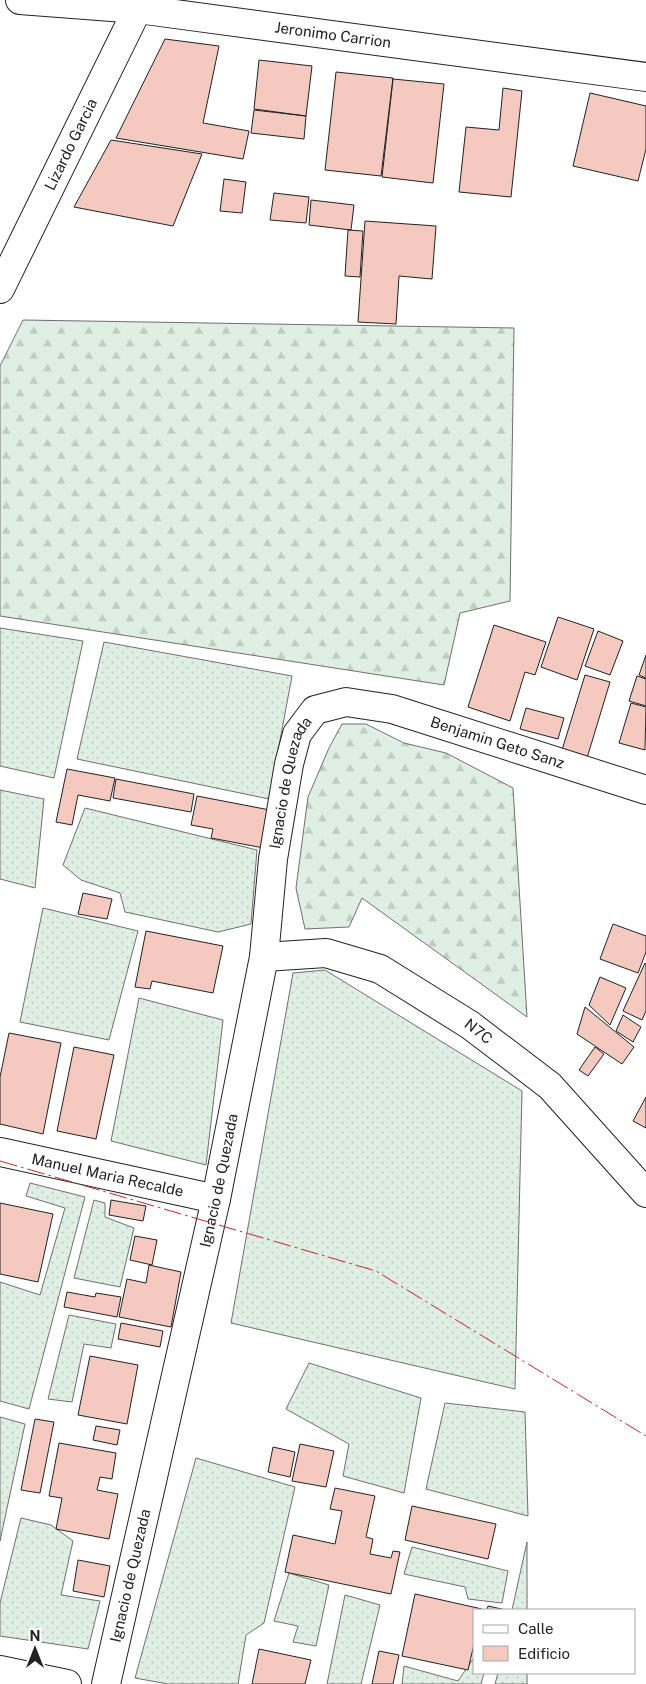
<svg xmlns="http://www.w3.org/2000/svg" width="646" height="1684" viewBox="0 0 646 1684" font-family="'Public Sans',sans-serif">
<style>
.grass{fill:url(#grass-dots);stroke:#6f6f6f}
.forest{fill:url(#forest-firs);stroke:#6f6f6f}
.building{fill:#f3c9c0;stroke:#222}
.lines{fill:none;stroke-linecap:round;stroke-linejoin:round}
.street-casing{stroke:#222;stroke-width:30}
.street{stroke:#fff;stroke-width:28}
.power{stroke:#c62828;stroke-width:1;stroke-dasharray:18 4 2.5 4;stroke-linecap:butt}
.labels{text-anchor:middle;stroke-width:4;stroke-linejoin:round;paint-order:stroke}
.street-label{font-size:15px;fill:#222;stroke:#fff}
</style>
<defs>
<pattern id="grass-dots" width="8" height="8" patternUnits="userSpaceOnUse" patternTransform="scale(1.25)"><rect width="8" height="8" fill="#e0efe3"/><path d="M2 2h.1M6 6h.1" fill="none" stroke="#c0cdc2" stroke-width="1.8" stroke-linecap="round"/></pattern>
<pattern id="forest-firs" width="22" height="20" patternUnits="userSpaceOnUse" patternTransform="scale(1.25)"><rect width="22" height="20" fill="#e0efe3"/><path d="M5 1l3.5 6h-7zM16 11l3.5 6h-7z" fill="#c0cdc2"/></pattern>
</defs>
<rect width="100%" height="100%" fill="#fff"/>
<path class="grass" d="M0 628 83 641 54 778 0 766Z
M104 642 292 676 269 799 77 759Z
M0 790 44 799 35 888 0 879Z
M85 808 257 850 251 924 218 932 125 912 120 893 81 880 63 865Z
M43 908 138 931 109 1040 20 1022Z
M325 970 522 1091 515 1389 231 1323 293 973Z
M139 998 223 1020 206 1165 111 1141Z
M30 1183 85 1197 29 1409 0 1401V1282L40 1295 65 1208 26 1196Z
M94 1200 105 1203V1217L134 1228 120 1287 74 1278Z
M69 1315 116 1324 111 1348 84 1344 72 1402 48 1399Z
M309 1363 421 1398 404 1493 343 1476 349 1444 286 1409Z
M445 1403 525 1412 528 1516 426 1489Z
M0 1417 25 1424 0 1541Z
M196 1458 295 1487 264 1623 246 1635 238 1684H168L135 1678Z
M21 1518 51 1525 73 1541 61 1595 100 1601 88 1649 0 1636V1603Z
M527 1542V1610H512Z
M412 1547 508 1571 502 1603 468 1599 465 1587 404 1574Z
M289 1573 329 1585 316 1646 293 1642 298 1626 274 1621Z
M345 1595 380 1605 361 1684H327Z
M475 1656V1673H484L481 1684H402L404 1666 458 1681Z
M498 1673H527V1684H495Z"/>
<path class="forest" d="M23 320 514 328 510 601 460 613 444 685 0 616V366Z
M342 724H366L404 743 446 753 513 788 527 1017 362 898 349 927 305 929 296 888 308 797 329 748Z"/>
<path class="building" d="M165 39 219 46 203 123 249 131 243 159 116 138Z
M259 60 312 66 306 116 254 109Z
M336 72 393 78 381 176 325 170Z
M393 79 444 84 433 183 382 177Z
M503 88 522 91 511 197 459 192 466 127 499 130Z
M590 93 646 106V149L638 181 573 166Z
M254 110 306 116 304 139 251 133Z
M111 140 202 154 173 226 74 207Z
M224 179 246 182 242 213 220 211Z
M274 193 309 197 306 223 270 220Z
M311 200 354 205 351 230 309 225Z
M365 221 436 226 432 279 399 276 396 324 358 322Z
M348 230 363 231 360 277 345 276Z
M558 617 594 629 577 680 541 667Z
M494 625 546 642 535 675 525 672 510 721 468 707Z
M598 631 623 641 610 675 585 666Z
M646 655V678L639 675Z
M585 675 610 682 587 758 562 750Z
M637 676 646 679V706L629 701Z
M631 703 646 707 645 750 619 743Z
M526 708 564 718 558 739 520 729Z
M67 769 115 778 110 801 78 795 72 825 56 822Z
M116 779 194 794 191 812 113 798Z
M197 796 275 811 269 849 211 838 213 829 191 825Z
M83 893 112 899 107 919 78 914Z
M613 924 646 936V952L638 973 600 959Z
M146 931 223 946 213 993 152 981 150 989 135 987Z
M645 963 646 964V1011L642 1020 623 1011Z
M600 977 626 988 610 1025 589 1005Z
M585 1007 634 1047 622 1064 577 1034Z
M623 1015 641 1027 633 1042 616 1031Z
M9 1033 61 1043 43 1134 0 1124V1077Z
M74 1047 114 1055 96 1139 57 1131Z
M595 1047 604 1054 588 1076 579 1070Z
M646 1097V1128L633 1121Z
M111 1200 146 1206 143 1221 109 1215Z
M0 1203 53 1214 38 1282 0 1274Z
M135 1236 157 1240 152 1265 130 1260Z
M149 1265 181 1272 171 1327 119 1317 127 1279 146 1283Z
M67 1292 95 1297 96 1293 121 1297 117 1317 64 1307Z
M121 1323 163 1331 160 1347 118 1339Z
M90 1356 138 1365 127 1424 78 1415Z
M35 1419 54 1422 40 1493 21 1490Z
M96 1426 120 1430 117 1445 93 1440Z
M59 1443 116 1453 112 1479 100 1477 97 1490 118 1494 109 1539 56 1529 62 1498 49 1496Z
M300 1444 334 1451 326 1487 292 1481Z
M273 1447 295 1452 290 1477 268 1472Z
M335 1488 375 1496 366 1537 373 1539 370 1554 391 1558 393 1551 400 1552 391 1594 285 1572 293 1535 335 1544 342 1511 330 1509Z
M412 1506 496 1524 488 1559 405 1540Z
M78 1560 110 1566 104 1597 73 1591Z
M415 1594 482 1609 481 1610H475V1640L468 1670 402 1656Z
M488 1606 506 1610H487Z
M259 1649 311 1660 305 1684H252Z
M379 1651 399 1655 393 1684H372Z"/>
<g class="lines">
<g class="street-casing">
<g id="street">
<path id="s1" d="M20 0 138 9 646 77"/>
<path id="s2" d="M0 289 142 0"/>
<path id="s3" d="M264 957 326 953 380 969 470 1025 550 1086 646 1193"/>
<path id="s4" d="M0 1152 216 1199"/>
<path d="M0 1670 67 1684"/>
<path id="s5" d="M106 1684 216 1199 264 957 273 859 289 764 297 734 315 710 346 702 392 709 646 790"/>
</g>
</g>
<use href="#street" class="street"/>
<path class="power" d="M0 1161 376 1271 646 1436"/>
</g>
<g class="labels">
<g class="street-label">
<text dy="5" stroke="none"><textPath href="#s1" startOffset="315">Jeronimo Carrion</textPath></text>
<text dy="5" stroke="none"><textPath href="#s2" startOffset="161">Lizardo Garcia</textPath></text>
<text dy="5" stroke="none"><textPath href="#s5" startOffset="1189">Benjamin Geto Sanz</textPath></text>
<text dy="5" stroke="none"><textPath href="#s5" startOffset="921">Ignacio de Quezada</textPath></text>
<text dy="5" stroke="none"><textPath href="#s3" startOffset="235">N7C</textPath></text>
<text dy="5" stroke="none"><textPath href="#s4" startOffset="110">Manuel Maria Recalde</textPath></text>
<text dy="5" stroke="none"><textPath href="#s5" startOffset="516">Ignacio de Quezada</textPath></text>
<text dy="5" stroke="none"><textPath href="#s5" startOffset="111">Ignacio de Quezada</textPath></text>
</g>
</g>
<rect x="473" y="1609" width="162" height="65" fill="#ffffff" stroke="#a7a7a7"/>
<rect x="483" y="1625" width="25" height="8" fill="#ffffff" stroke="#a7a7a7"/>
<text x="518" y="1634" font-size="15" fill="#222222">Calle</text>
<rect x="483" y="1646" width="25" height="15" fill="#f3c9c0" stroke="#a7a7a7"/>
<text x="518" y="1659" font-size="15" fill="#222222">Edificio</text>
<g transform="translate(35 1649)" stroke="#ffffff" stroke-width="4" paint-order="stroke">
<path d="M0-4L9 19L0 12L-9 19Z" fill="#222222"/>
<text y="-8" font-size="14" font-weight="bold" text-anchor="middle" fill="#222222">N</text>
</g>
</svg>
